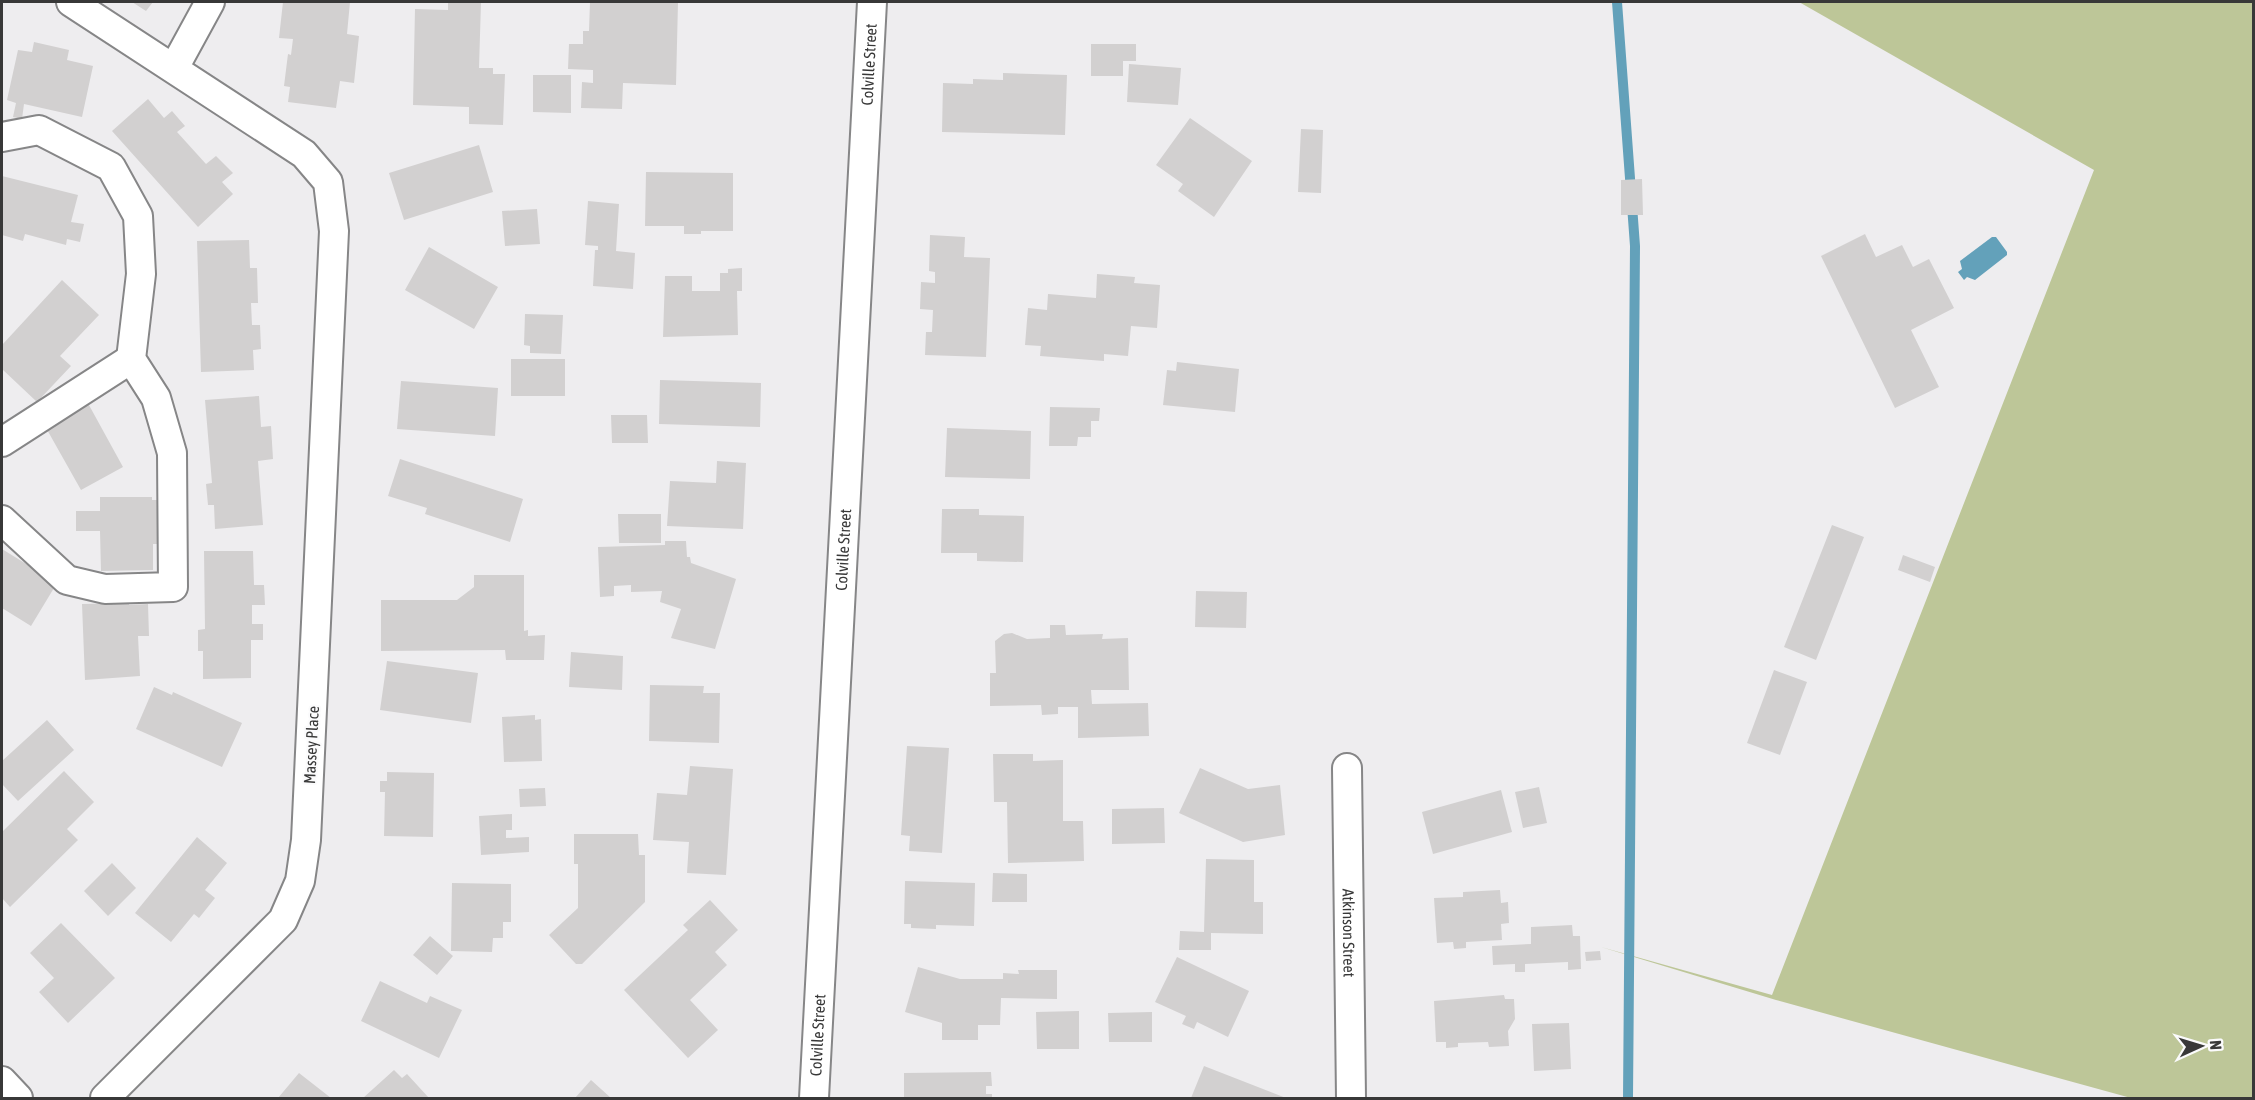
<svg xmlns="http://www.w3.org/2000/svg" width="2255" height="1100" viewBox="0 0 2255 1100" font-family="'Asap Condensed',sans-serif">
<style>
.green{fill:#bdc698}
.water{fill:#63a1ba}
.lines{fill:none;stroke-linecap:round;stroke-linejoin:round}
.stream{stroke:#63a1ba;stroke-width:10}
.building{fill:#d2d0d0}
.minor-casing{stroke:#868687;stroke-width:32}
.minor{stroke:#fff;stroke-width:28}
.labels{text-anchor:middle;stroke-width:4.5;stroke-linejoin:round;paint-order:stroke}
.street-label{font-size:16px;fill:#383838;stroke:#fbfbfc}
</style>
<rect width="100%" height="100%" fill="#eeedef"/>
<path class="green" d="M1799 2H2253V1098H2131L1776 1000 1601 947 1772 995 2094 170Z"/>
<path class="water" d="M1992 237H1996L2007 252V255L1975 280 1967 277 1964 280 1958 272 1962 269 1960 261Z"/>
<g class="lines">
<path class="stream" d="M1617 2 1635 246 1628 1098"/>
</g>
<path class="building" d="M132 2H153L146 11Z
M283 2H350L347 34 359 36 354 83 340 81 336 108 288 102 290 87 284 86 288 54 291 55 293 39 279 38Z
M448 2H481L479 68H493V74H505L503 125 469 124V107L413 105 415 9 448 10Z
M590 2H678L676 85 623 83 622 109 581 108 582 82 593 83V70L568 69 569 44H583V31H589Z
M34 42 69 50 67 60 93 66 82 117 24 104 22 119 13 117 16 103 7 100 18 50 32 52Z
M1091 44H1136V61H1123V76H1091Z
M1129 64 1181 68 1178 105 1127 102Z
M1003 73 1067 75 1065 135 942 132 943 83 973 84V79L1003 80Z
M533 75H571V113L533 112Z
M148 99 164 118 172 111 185 126 177 132 206 164 216 156 233 173 222 182 233 194 198 227 112 131Z
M1190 118 1252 161 1214 217 1178 191 1183 184 1156 165Z
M1301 129 1323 130 1321 193 1298 192Z
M479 145 493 192 404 220 389 173Z
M646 172 733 173V231H701V234H684V226H645Z
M2 176 78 195 71 222 84 224 80 242 67 239 66 245 25 234 23 241 2 235Z
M1642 179 1643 215H1621V180Z
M588 201 619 204 616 251 635 253 633 289 593 286 595 250H598V246L585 245Z
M537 209 540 244 505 246 502 211Z
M1865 234 1876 257 1902 245 1913 267 1929 259 1954 308 1911 330 1939 387 1895 408 1821 256Z
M930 235 965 237 964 257 990 258 986 357 925 355 926 332H932L933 310 920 309 921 282 935 283V272L929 271Z
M249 240 250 268H257L258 303H251L252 325H260L261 349 253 350 254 370 201 372 197 241Z
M429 247 498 287 474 329 405 290Z
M742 268V291H737L738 335 663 337 665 276H692V291H720V273H728V269Z
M1097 274 1135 277 1134 283 1160 285 1157 328 1131 326 1128 356 1104 354V361L1040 356 1041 346 1025 345 1028 308 1047 310 1048 294 1096 298Z
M62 280 99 315 60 356 71 366 37 402 2 369V345Z
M525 314 563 315 561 354 530 353V346L524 345Z
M511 359H565V396H511Z
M1177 362 1239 369 1235 412 1163 405 1167 370 1176 371Z
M660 380 761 383 760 427 659 424Z
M401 381 498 388 495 436 397 429Z
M84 396 123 467 81 490 41 419Z
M259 396 261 427 271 426 273 459 258 461 263 525 215 529 214 505H208L206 484 212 483 205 400Z
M1050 407 1100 408 1099 421H1091V437H1078L1077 446H1049Z
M611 415H647L648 443H612Z
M947 428 1031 431 1030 479 945 477Z
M400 459 523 499 510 542 425 514 427 508 388 496Z
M717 461 746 463 743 529 667 526 670 481 716 483Z
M100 497H152V500H165L161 544H153V570L101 571 100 531H76V511H100Z
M942 509H979V515L1024 516 1023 562 977 561V553H941Z
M618 514H661V543H619Z
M1832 525 1864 537 1816 660 1784 647Z
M665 541H686L687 557H690L691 563 736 579 715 649 671 638 681 609 660 602 662 591 631 592V585L614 586V596L600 597 598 547 665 545Z
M2 549 57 583 31 626 2 608Z
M204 551H253L254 585H264L265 605H252V624H263V640H251V678L203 679V651H198V630L205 629Z
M1903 555 1935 567 1930 582 1898 570Z
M474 575H524V631L528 630V636L545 635 544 660H506L505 650 381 651V600H457L474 587Z
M1196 591 1247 592 1246 628 1195 627Z
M129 603V605L148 604 149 636H138L140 676 85 680 82 604Z
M1050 625H1065L1066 635 1103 634 1102 639 1128 638 1129 690H1091L1092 704 1148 703 1149 736 1078 738V707H1058V714L1042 715 1041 705 990 706V673H996L995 641 1004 634 1012 633 1027 639 1050 638Z
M571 652 623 656 622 690 569 687Z
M387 661 478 673 471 723 380 710Z
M1774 670 1807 682 1780 755 1747 743Z
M650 685 704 686 703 693H720L719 743 649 741Z
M154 687 172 695 173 692 242 723 222 767 136 729Z
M535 715V720L541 719 542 761 504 762 502 717Z
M47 720 74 750 18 801 2 784V761Z
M907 746 949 748 942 853 909 851 910 836 901 835Z
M993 754H1033V761L1063 760V821H1083L1084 861 1008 863 1007 802H994Z
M690 766 733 769 726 875 687 873 689 842 653 840 657 793 687 795Z
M1200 768 1248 789 1280 785 1285 835 1243 842 1179 813Z
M64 771 94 802 67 829 78 840 10 907 2 898V832Z
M387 772 434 773 433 837 384 836 385 792H380V781H387Z
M1539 787 1547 823 1523 828 1515 792Z
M545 788 546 806 520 807 519 789Z
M1501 790 1512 832 1433 854 1422 812Z
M1164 808 1165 843 1112 844V809Z
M512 814V830H506V838L529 837V852L481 855 479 816Z
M574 834H638L639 855H645V902L582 964H576L549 935 578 908V864H574Z
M197 837 227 863 205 890 215 898 199 918 194 914 171 942 135 913Z
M1206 859 1254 860V902H1263V934L1211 933V950H1179L1180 931 1204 932Z
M112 863 136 888 108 916 84 891Z
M993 873 1027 874V902H992Z
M905 881 975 883 974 926 936 925V929L911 928V924H904Z
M452 883 511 884V922H503V938H493L492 952 451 951Z
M1500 890 1501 903 1508 902 1509 923 1501 924 1502 940 1466 942V948L1454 949 1453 942 1437 943 1434 898 1463 897V892Z
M710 900 738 930 715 952 727 965 690 1000 718 1030 688 1058 624 990 688 930 683 925Z
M61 923 115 978 68 1023 39 992 54 978 30 953Z
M1572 925 1573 936H1580L1581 969 1568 970V962L1525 964V972H1515V964L1493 965 1492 946 1531 944V927Z
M430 936 453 956 437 975 413 955Z
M1600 951 1601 960 1586 961 1585 952Z
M1177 957 1249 991 1228 1037 1197 1022 1194 1029 1182 1024 1186 1016 1155 1002Z
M918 967 960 979H1003V973L1019 974 1018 970H1057V999L1001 998 1000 1025H978V1040H942V1023L905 1012Z
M380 981 427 1003 430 996 462 1010 439 1058 361 1021Z
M1504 995 1505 999H1514L1515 1019 1508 1031 1509 1046 1489 1047 1488 1042 1458 1043V1047L1446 1048V1042H1436L1434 1001Z
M1079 1011V1049H1037L1036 1012Z
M1152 1012V1042H1109L1108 1013Z
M1569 1023 1571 1069 1534 1071 1532 1024Z
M1204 1066 1286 1098H1191Z
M394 1070 402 1078 407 1074 429 1098H363Z
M991 1072 992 1086H986V1094H992V1098H904V1073Z
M299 1073 331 1098H278Z
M591 1080 611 1098H575Z"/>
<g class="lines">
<g class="minor-casing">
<g id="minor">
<path d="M71 2 304 154 328 182 334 231 306 840 300 881 283 920 105 1098"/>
<path d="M174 68 210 2"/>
<path d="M2 137 39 130 111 167 138 216 141 274 131 359 156 398 172 453 173 587 105 589 67 580 2 520"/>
<path d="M2 442 131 359"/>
<path id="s1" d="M1347 768 1351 1098"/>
<path d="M2 1081 18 1098"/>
<path id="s2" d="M814 1098 872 2"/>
</g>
</g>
<use href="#minor" class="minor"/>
</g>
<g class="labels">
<g class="street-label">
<text dy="6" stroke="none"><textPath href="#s2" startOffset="1035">Colville Street</textPath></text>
<text dy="6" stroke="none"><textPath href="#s2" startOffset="549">Colville Street</textPath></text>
<text transform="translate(311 745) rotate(-87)" y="6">Massey Place</text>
<text dy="6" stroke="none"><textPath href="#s1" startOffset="165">Atkinson Street</textPath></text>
<text dy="6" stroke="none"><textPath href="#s2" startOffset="63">Colville Street</textPath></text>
</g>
</g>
<rect width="2255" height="1100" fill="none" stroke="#383838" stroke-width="6"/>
<g transform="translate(2201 1046) rotate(86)" stroke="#fbfbfc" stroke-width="4.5" paint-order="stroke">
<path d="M0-4.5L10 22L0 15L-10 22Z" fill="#383838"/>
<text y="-9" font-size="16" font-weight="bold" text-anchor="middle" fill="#383838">N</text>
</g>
</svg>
